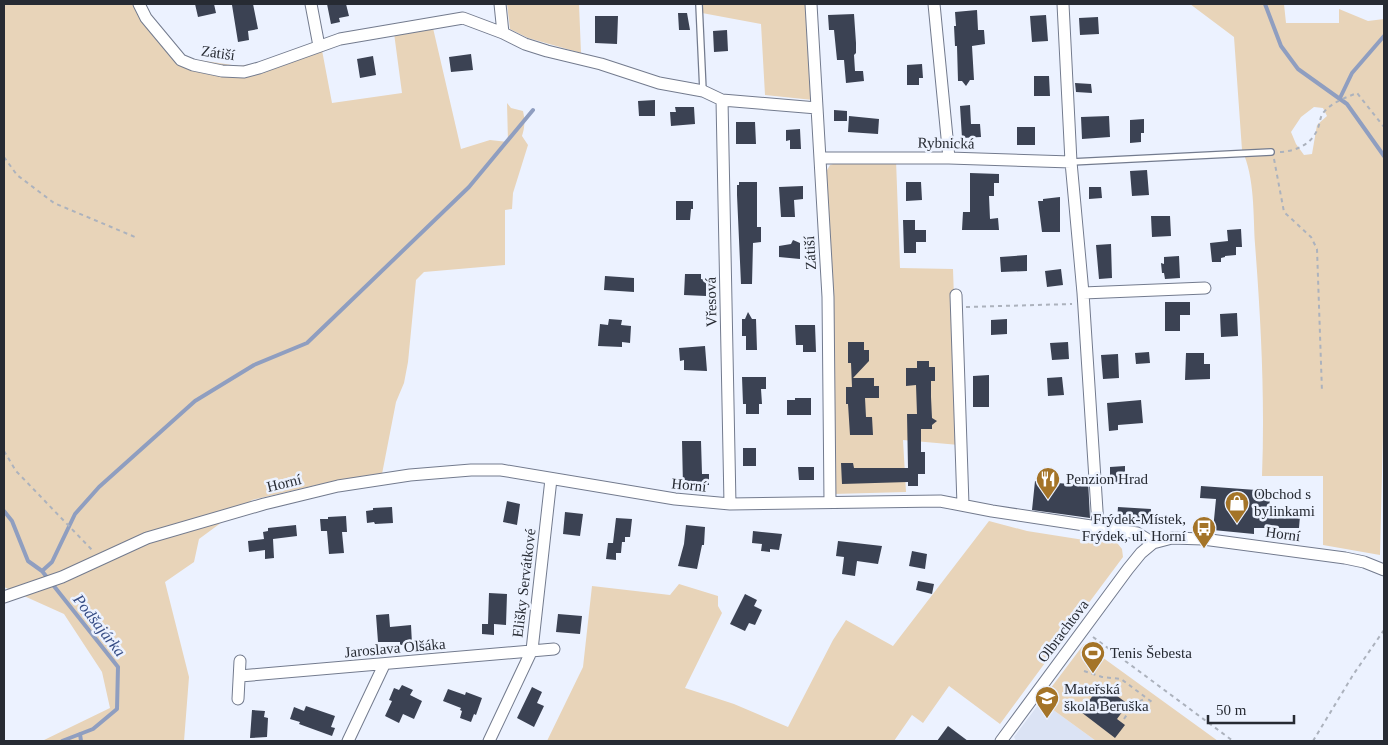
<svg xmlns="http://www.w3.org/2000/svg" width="1388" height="745" viewBox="0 0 1388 745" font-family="'Times New Roman',serif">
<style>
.built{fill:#dbe3f4}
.green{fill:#e8d4b9;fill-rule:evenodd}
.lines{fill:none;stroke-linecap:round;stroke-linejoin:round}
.stream{stroke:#8f9ec0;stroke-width:4}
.building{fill:#3b4253}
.lane-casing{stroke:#737b8e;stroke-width:8}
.street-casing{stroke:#737b8e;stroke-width:13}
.path{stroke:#acb2bd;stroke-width:2;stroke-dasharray:4 4;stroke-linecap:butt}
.lane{stroke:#fff;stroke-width:5.5}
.street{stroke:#fff;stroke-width:11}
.labels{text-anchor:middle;stroke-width:5;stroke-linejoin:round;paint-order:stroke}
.street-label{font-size:15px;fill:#272b33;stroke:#ecf2ff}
.poi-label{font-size:15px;fill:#272b33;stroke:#ecf2ff;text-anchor:start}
.water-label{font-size:16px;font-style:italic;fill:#364c84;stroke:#ecf2ff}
</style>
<rect width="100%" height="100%" fill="#ecf2ff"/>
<path class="built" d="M1041 701 1096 741H1016L1014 737Z"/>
<path class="green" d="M4 4H144L148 16 185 58 239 66 271 61 321 45 332 103 402 93 394 33 433 28 461 149 490 140 508 142 507 103 511 108 523 111C525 120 525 127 522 136L528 145 513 193 512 209 505 210V265L424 272 416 280 408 362 404 383 396 402 382 474 312 486 252 500 199 539 194 562 165 582 189 677 184 741H42L110 708 102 672 64 614 4 587Z
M507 4H579L581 53 528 38 510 29Z
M702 4H807L813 100 765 95 761 24 702 13Z
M1190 4H1284L1286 23H1339V9L1368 21 1384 19V392L1380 555 1323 545V476H1262C1265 398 1261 322 1255 244 1253 214 1255 178 1242 150L1234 37ZM1314 107 1323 108 1327 116 1317 125 1312 154 1304 155 1296 144 1291 132 1301 117Z
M896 160 900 268 953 269 959 445 903 440 906 492 833 494 826 172 830 165 843 161Z
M989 521 1027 531 1084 540 1086 535 1114 539 1122 549 1123 557 1085 608H1082L1084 610 1000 724 949 686 923 723 912 715 894 741H547L583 667 592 586 670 595 679 584 718 596V606L722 613 685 688 734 704 788 727 833 640 846 620 893 646Z
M1084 644 1218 741H1096L1041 701Z"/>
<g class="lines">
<path class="stream" d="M1265 4 1281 46 1298 69 1347 104 1384 156
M1340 98 1352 73 1384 36
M4 511 12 521 28 561 42 571 118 667 117 709 93 729 62 741
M42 571 52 562 75 514 99 487 195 401 254 365 307 343 469 187 533 110
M80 734 81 741"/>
</g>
<path class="building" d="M195 4H214L216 13 198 17Z
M241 4H253L258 29 248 31 249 40 238 42 232 5Z
M327 4H346L349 16 339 18 340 22 331 24Z
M977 10 978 30H984L985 44 972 46 974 80H970L966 86 962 81H958L957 46H955L954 26H956L955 12Z
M678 13H687L690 30H679Z
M854 14 856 43V53L854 55 855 71H863L864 81 846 83 844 60H837L834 30H829L828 15Z
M1046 15 1048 41 1032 42 1030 16Z
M595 16H618L617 44 595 43Z
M1098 17 1099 34 1080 35 1079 18Z
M727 30 728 51 714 52 713 31Z
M471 54 473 70 451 72 449 57Z
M373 56 376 75 360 78 357 59Z
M922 64 923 78H919V85H907V65Z
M1034 76H1049L1050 96H1034Z
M1075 83 1091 84 1092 93 1076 92Z
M655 100V116H639L638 101Z
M970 105 971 124H980L981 137 962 138 960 106Z
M675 107H694L695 124 671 126 670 112H676Z
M834 110 847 111V121H834Z
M849 116 879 119 878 134 848 132Z
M1109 116 1110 137 1082 139 1081 117Z
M1144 119V133H1141V142L1130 143V120Z
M736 122H755L756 144H736Z
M1017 127H1035V145H1017Z
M800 129 801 149H790V140L786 141V130Z
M1147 170 1149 195 1132 196 1130 171Z
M970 173 999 174V183H994V196H989L990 219 998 218 999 230H962L963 212H970Z
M739 182H757V227H761V242L753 243 752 284H741L737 195V185H739Z
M906 182H921L922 200 906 201Z
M803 186V199L794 200 795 217H781L779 187Z
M1089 187H1101L1102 198 1089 199Z
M1060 197V232H1042L1038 201H1043V199Z
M676 201H693V209H691L690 220H676Z
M1151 216H1170L1171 236 1152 237Z
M903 220H915V230H926V242H916V253H904Z
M1241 229 1242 247H1236V255L1225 256V257L1221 258V262H1212L1210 243 1228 241 1227 230Z
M793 240 800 243V259L779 257V246L791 244Z
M1111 244 1112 278 1099 279 1096 245Z
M1027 255V271L1001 272 1000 257Z
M1179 256 1180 278 1165 279 1164 273H1162L1161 263 1164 264V257Z
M1061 269 1063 285 1047 287 1045 271Z
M685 274H701V279L706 280V296L684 295Z
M605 276 634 278V292L604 290Z
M1165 302H1190V315H1180V331H1165Z
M748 312 752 319H756L757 350H746V336H742V319H745Z
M1237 313 1238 336 1221 337 1220 314Z
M609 319 622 320 621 325 631 326 630 343 622 342V347L598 346 600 324 608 325Z
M1007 319V334L991 335V320Z
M795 325H815L816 352H803V345H796Z
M848 342H864V350H869V361L853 378H874V386H879V398H865L866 417H872L873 435H850L848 404H846V387H852L851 363H848Z
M1068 342 1069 359 1052 360 1050 343Z
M705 346 707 371 684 370V360L680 361 679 348Z
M1149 352 1150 363 1136 364 1135 353Z
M1186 353H1204V364H1210V379L1185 380Z
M1118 354 1119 378 1103 379 1101 355Z
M917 361H929V367H935V381H931V397L932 418 937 421 932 425V429H921V452H925V474H918V486H908V482L842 484 841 463H853L854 468H908L907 414H917L916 385 906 386V368H917Z
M989 375V407H973V376Z
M742 377H766V389H761L762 404H759V414H746V404H743Z
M1062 377 1064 395 1048 396 1047 378Z
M795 398H811V415H787V400H795Z
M1141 400 1143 423 1118 425V430L1109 431 1107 403Z
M682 441H701L702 474H709V485L683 486Z
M743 448H756V466H743Z
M1125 466V484H1112V481H1110V467Z
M798 467H814V480H799Z
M1088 480 1090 518 1032 510 1035 481 1069 484V481Z
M1201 486 1270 491 1269 516H1300L1299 528H1254V534L1213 530 1216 499 1200 498Z
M507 501 520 504 517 525 503 522Z
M392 507 393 523 375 524 374 522 367 523 366 511 373 510V508Z
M1118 507 1151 509 1150 525 1117 522Z
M565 512 583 514 580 536 563 534Z
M346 516 347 532H342L344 553 329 554 327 531H321L320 519H328V517Z
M616 518 632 519 630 537H625V542H622L621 553H616V560L606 559 608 543H613Z
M296 525 297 536 273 539 274 558 265 559V550L249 552 248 541 264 539 263 532 268 531V528Z
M686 525 705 527 704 545H702L697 569 678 566 684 544Z
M753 531 782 534 779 550 770 549V552L761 551 762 544 752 543Z
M838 541 882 546 878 564 857 561 855 576 842 574 844 557 836 556Z
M912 551 927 554 925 569 909 566Z
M918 581 934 584 932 594 916 590Z
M489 593 507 594 506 625 494 624V635L482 634V624H488Z
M745 594 757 600 754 606 762 610 755 625 749 623 745 631 730 624Z
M389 614 390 627 411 625 412 644 400 645V642H378L376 615Z
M558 614 582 616 580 634 556 632Z
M1101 684 1128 704 1117 719 1125 725 1115 738 1081 712Z
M402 685 413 690 410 695 422 701 414 719 403 714 399 723 385 716 392 701 389 700 394 688 399 690Z
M532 687 542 692 537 703 544 706 534 727 517 718Z
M448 689 465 695 466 692 482 698 476 715 474 714 471 722 460 718 462 711 460 710 461 708 443 701Z
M306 706 335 716 331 727 335 728 332 736 299 724 300 722 290 719 294 707 304 711Z
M252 710 265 711 264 717 268 718 267 737 250 738Z
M948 726 968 741H937Z"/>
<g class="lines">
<g class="lane-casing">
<path id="lane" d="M699 4 703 91
M1071 162 1271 152"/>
</g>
<g class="street-casing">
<path id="street" d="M139 4 146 18 181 60 193 65 222 71 244 72 259 68 340 39 463 18 503 33 525 44 547 51 601 64 659 83 703 91 722 100 817 108
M311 4 319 46
M500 4 503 33
M811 4 828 297 830 502
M934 4 949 158
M1063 4 1071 162
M722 100 730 504
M820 158H949L1071 162 1083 293 1098 526
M1083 293 1205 288
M956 295 963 505
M4 597 62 577 147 538 264 504 338 486 410 475 471 470H501L675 499 730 504 940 501 992 511 1137 533 1153 543
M240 676 554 649
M238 699 240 661
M348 741 384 665
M489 741 532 650 551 479
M1001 741 1128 569 1141 553 1153 543 1172 538 1203 539 1345 558 1364 562 1384 570"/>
</g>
<path class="path" d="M1280 152C1297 151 1312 144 1318 128 1320 123 1320 117 1323 113 1332 102 1345 98 1357 93L1384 127
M4 157 17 175 54 203 135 237
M1274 159 1284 212 1311 237 1317 249 1322 392
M966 307 1072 304
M4 451 16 471 93 551
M1093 637 1233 741
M1084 671 1102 677 1121 679 1152 702
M1124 719 1134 704 1146 698
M1313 741 1353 675 1384 630"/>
<use href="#lane" class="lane"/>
<use href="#street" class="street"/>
</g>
<defs>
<g id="restaurant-pin" transform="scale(1.25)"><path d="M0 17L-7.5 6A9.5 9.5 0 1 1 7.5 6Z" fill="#a47428" stroke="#ecf2ff"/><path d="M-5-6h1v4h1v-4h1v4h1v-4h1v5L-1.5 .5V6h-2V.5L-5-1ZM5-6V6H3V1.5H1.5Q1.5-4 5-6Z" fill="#fff"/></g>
<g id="shop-pin" transform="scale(1.25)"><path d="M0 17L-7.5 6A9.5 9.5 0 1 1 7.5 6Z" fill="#a47428" stroke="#ecf2ff"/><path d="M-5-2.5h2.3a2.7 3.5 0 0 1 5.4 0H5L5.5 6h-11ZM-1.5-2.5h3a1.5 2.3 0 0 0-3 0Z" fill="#fff"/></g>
<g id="bus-pin" transform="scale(1.25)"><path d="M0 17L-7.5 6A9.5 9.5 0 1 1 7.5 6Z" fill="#a47428" stroke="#ecf2ff"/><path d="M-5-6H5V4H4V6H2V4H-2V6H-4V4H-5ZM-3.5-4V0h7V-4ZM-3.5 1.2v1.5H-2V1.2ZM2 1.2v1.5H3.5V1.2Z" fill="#fff"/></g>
<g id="stadium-pin" transform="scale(1.25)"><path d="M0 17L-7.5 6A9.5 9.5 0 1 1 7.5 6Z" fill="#a47428" stroke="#ecf2ff"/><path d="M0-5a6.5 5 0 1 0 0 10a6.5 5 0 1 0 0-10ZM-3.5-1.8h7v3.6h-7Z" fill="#fff"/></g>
<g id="school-pin" transform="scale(1.25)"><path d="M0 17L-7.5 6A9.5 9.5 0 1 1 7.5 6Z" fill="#a47428" stroke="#ecf2ff"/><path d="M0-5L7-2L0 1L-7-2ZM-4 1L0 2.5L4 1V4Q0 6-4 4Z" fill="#fff"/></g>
</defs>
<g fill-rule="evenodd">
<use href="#restaurant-pin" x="1048" y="479"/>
<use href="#shop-pin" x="1237" y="503"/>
<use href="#bus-pin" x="1204" y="528"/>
<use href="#stadium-pin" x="1093" y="653"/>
<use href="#school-pin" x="1047" y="698"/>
</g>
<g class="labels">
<g class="street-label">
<text transform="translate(218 53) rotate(8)" y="5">Zátiší</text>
<text transform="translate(946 143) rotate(1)" y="5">Rybnická</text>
<text transform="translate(810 253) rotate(-93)" y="5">Zátiší</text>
<text transform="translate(711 302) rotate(-91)" y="5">Vřesová</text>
<text transform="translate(284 483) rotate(-14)" y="5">Horní</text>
<text transform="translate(689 485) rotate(6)" y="5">Horní</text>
<text transform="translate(1283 534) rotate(8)" y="5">Horní</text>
<text transform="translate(524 583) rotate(-83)" y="5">Elišky Servátkové</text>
<text transform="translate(1063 631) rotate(-53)" y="5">Olbrachtova</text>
<text transform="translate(395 648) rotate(-5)" y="5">Jaroslava Olšáka</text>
</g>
<g class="poi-label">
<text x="1066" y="484">Penzion Hrad</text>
<text x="1254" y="499">Obchod s<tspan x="1254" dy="17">bylinkami</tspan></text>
<text x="1186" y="524" text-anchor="end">Frýdek-Místek,<tspan x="1186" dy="17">Frýdek, ul. Horní</tspan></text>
<text x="1110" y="658">Tenis Šebesta</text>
<text x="1064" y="694">Mateřská<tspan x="1064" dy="17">škola Beruška</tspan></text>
</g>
<g class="water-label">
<text transform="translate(100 625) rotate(52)" y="6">Podšajárka</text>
</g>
</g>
<rect width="1388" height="745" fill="none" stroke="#272b33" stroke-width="10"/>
<path d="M1208 715v8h86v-8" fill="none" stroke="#272b33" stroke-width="2.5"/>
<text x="1216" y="715" font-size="15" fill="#272b33" stroke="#ecf2ff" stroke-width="4" paint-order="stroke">50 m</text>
</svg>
